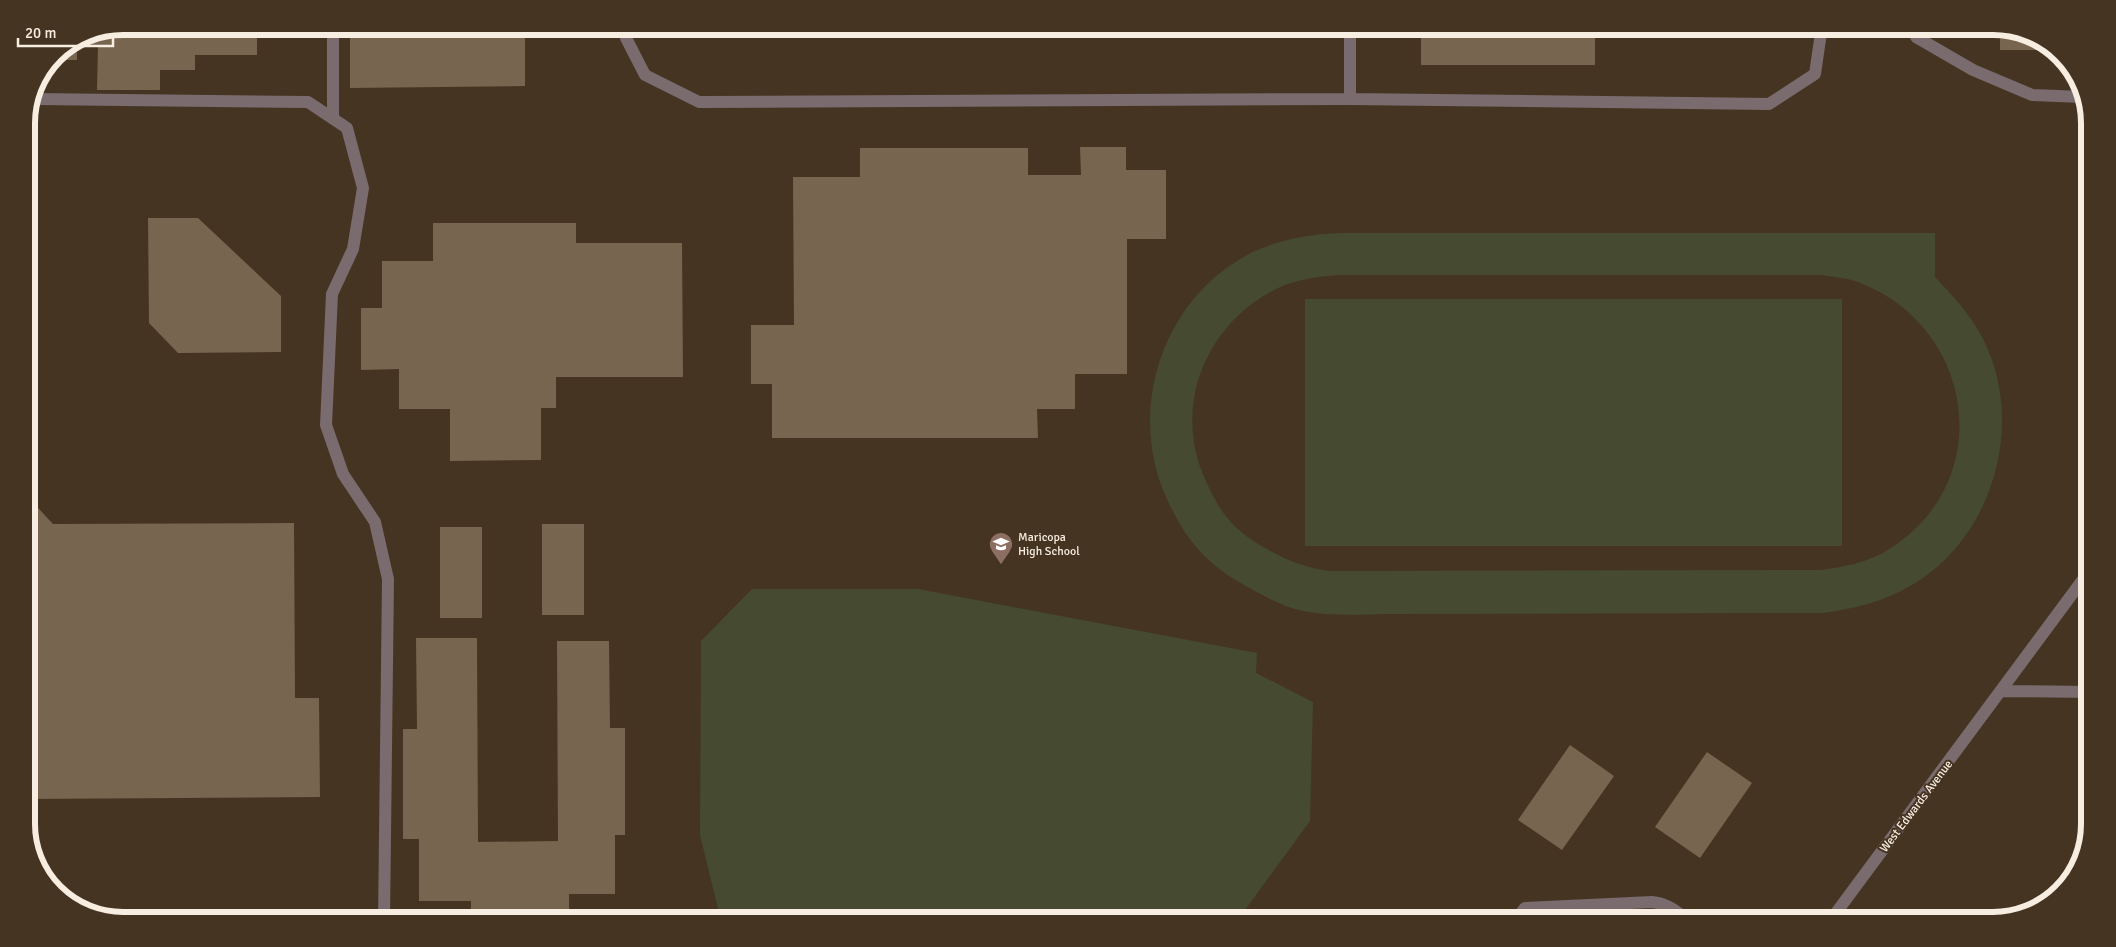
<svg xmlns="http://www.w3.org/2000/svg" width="2116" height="947" viewBox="0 0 2116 947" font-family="Signika,sans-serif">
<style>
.green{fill:#454a31;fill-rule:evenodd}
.building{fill:#786550}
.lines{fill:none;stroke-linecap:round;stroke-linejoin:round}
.service{stroke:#796b6e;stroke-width:12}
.minor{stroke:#796b6e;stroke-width:12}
.labels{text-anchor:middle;stroke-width:4;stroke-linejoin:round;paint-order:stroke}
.poi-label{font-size:12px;fill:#f8ede1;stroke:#453421;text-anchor:start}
.street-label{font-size:12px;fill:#f8ede1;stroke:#453421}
.rim{fill:none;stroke:#f8ede1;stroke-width:6}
</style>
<rect width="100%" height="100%" fill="#453421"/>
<path class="green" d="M1341 233H1935V277C1953 296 1970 314 1982 337 2028 424 1992 545 1903 590 1878 603 1851 609 1823 613L1393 614C1363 614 1332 617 1303 611 1283 607 1262 595 1244 585 1204 562 1185 539 1166 497 1125 406 1166 289 1260 249 1286 238 1313 234 1341 233ZM1342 275H1821C1833 277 1847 278 1858 282 1978 328 1997 485 1886 551 1866 563 1843 567 1821 570L1329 571C1306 568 1286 560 1265 548 1233 530 1220 513 1205 479 1172 406 1206 324 1276 289 1296 279 1320 276 1342 275Z
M1305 299H1842V546H1305Z
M752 589H918L1257 653 1256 673 1313 702 1310 821 1237 921H721L700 835 701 641Z"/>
<path class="building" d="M123 26H257V55H195V70H160V90H97L98 45H77V60H52L55 54 86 33Z
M350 26H525V86L350 88Z
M1421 26H1595V65H1421Z
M1625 26H1725V31L1625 32Z
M2000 28 2030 34 2050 50H2000Z
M1080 147H1126V170H1166V239H1127V374H1075V409H1037L1038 438H772V384H751V325H794L793 177H860V148H1028V175H1081Z
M26 181H33L34 326H26Z
M148 218H198L281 296V352L178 353 149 323Z
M433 223H576V243H682L683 377H556V408H541V460L450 461V409H399V369L361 370V308H382V261H433Z
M26 495 53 524 294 523 295 698H319L320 797 26 799Z
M542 524H584V615H542Z
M440 527H482V618H440Z
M416 638H477L478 842 558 841 557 641H609L610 728H625V835H615V894H569V913L471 914V901H419V839H403V729H417Z
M1570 745 1614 776 1562 850 1518 820Z
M1707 752 1752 783 1700 858 1655 827Z"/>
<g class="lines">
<path class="service" d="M626 26V38L645 75 699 102 1350 99 1769 104 1815 74 1822 26
M1350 26V99
M1914 26 1916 37 1973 70 2032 95 2083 97
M34 99 308 102 347 128 363 188 353 249 332 294 326 425 343 474 375 522 388 579 384 921
M333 119V26"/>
<path class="minor" d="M2002 691 2090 692
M1515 921 1525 908 1652 902C1667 903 1677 912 1689 921
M1830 921 2090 570"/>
</g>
<defs>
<g id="school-pin" transform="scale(1.25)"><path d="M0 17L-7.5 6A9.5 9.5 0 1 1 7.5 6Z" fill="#8d6e63" stroke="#453421"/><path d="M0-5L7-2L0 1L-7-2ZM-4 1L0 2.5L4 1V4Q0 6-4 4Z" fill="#fff"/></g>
</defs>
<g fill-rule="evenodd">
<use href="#school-pin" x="1001" y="544"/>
</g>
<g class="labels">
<g class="poi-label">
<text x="1018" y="541">Maricopa<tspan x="1018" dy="14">High School</tspan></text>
</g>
<g class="street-label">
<text transform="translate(1916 806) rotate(-53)" y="4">West Edwards Avenue</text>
</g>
</g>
<path d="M0 0H2116V947H0ZM123 35H1993A88 88 0 0 1 2081 123V824A88 88 0 0 1 1993 912H123A88 88 0 0 1 35 824V123A88 88 0 0 1 123 35Z" fill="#453421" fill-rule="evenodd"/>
<path class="rim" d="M123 35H1993A88 88 0 0 1 2081 123V824A88 88 0 0 1 1993 912H123A88 88 0 0 1 35 824V123A88 88 0 0 1 123 35Z"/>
<path d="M18 38v8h95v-8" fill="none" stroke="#f8ede1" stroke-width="2.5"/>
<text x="25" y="38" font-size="15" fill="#f8ede1" stroke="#453421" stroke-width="4" paint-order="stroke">20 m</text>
</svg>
